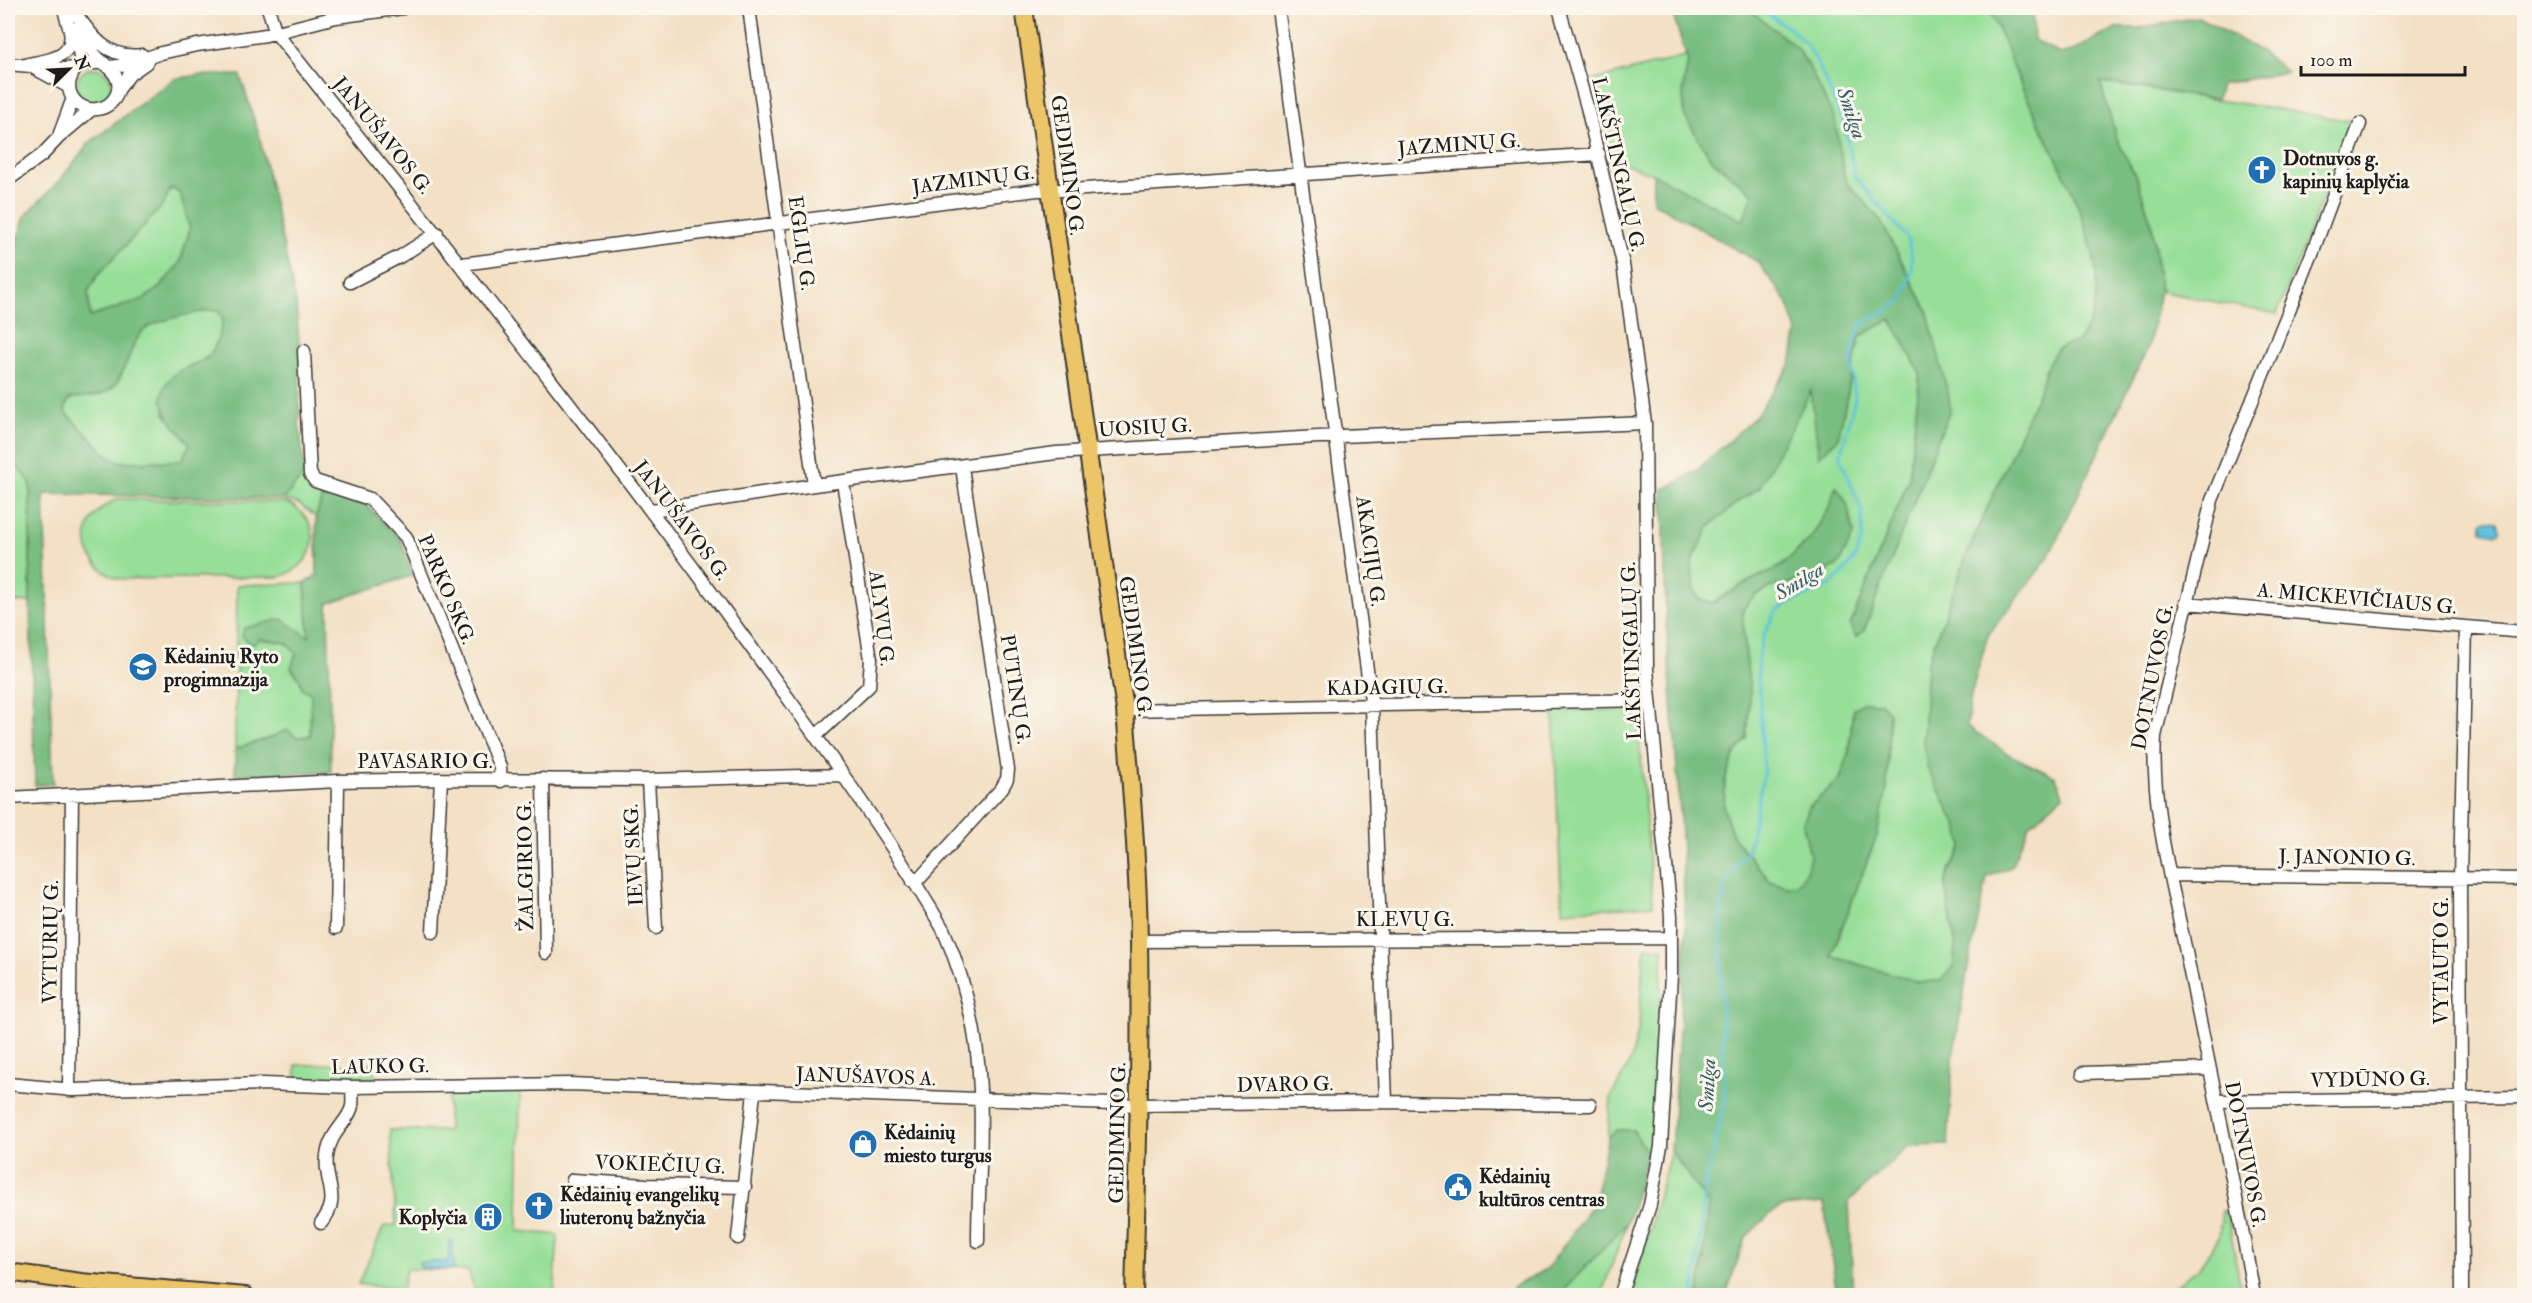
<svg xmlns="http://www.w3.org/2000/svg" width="2532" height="1303" viewBox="0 0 2532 1303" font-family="'IM FELL Double Pica',serif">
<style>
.green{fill:#97df99;stroke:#5a7e5a;stroke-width:1.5}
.forest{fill:#79be81;stroke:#4a6d4e;stroke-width:1.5;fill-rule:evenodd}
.water{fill:#5dc1db;stroke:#3c6e7c;stroke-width:1.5}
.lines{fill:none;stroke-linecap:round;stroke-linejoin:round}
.stream{stroke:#5dc1db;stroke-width:3}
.minor-casing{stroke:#3c3935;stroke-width:15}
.major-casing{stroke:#3c3935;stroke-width:20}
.minor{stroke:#fff;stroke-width:12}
.major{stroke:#edc569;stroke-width:16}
.labels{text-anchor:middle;stroke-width:6;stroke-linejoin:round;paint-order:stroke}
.street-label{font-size:20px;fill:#1c1c1c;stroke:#fbf7ec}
.poi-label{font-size:20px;font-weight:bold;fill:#1c1c1c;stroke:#fbf7ec;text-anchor:start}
.water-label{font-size:21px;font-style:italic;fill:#365e68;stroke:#fbf7ec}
</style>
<rect width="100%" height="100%" fill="#fbf7ec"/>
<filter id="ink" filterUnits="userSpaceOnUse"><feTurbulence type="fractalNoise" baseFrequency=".0167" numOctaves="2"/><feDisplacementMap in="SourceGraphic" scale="12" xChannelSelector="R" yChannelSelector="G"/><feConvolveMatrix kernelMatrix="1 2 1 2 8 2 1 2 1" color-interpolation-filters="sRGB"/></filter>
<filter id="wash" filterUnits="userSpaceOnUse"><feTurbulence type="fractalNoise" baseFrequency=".008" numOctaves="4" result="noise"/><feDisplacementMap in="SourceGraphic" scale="24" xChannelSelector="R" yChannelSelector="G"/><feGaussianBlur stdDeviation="1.35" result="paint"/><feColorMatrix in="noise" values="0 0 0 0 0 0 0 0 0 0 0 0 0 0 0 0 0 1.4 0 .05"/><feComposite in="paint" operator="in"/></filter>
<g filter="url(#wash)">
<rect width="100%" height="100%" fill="#f3e0c5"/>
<path class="green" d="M1747 8H1988C2004 37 2013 70 2028 100 2054 157 2117 258 2090 320 2087 326 2085 335 2079 340 2074 344 2064 346 2058 348L2048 363 2037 396 1967 554 1927 664 1928 769 1957 825 1963 844 1958 857 1949 870 1945 885 1955 941 1954 967 1940 981 1919 982 1831 957 1877 835 1887 788 1889 713 1853 709 1849 752 1840 779 1809 807 1803 824 1811 855 1807 871 1798 884 1788 886 1771 882 1733 837 1724 809 1725 780 1735 753 1747 738V662L1743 629V609L1755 595 1772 587 1817 577 1836 487 1828 510 1811 538 1780 567 1743 584 1713 603 1700 600 1693 588 1692 562 1709 527 1736 503 1759 488 1811 390 1819 456 1838 438 1860 336 1891 319 1920 373 1909 479 1850 626 1857 637 1864 630 1950 409 1927 310 1879 218 1848 184 1844 174 1841 152 1796 47Z
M1687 56 1688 62 1683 90 1711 159 1753 194 1743 222 1653 174 1613 159 1590 81Z
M77 85a17 17 0 1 1 34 0a17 17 0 1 1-34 0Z
M2100 82 2353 121 2277 314 2160 291 2152 225 2137 179 2116 137Z
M171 188 180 193 190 229 180 263 161 286 144 299 90 317 88 292 97 276 162 206Z
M210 310 218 311 222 316 223 325 214 348 209 356 166 384 163 393 165 414 190 444 181 461 121 462 109 457 65 412 66 404 71 398C116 395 115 389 132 349 135 342 138 335 144 330 158 318 192 314 210 310Z
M8 458 17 465 30 482V602H8Z
M305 473C308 484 313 487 324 490L316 517 299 504 284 499Z
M118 499 285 502C325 518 321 565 279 577L118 579C76 561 76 516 118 499Z
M305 583 309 638 259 639 287 643 296 653 291 668 299 678 302 688 311 694 310 736 297 737 287 730 272 737 235 749 237 585Z
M1553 710H1637L1653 905 1562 911Z
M1646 947 1663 948 1653 1131 1648 1154 1633 1130H1617L1608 1137 1611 1097 1631 1060 1639 1027 1643 961Z
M375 1063V1078L296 1080V1065Z
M520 1089 518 1231 558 1235 554 1295H475L469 1271 406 1269 402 1289 358 1284 384 1226 396 1225 390 1130 448 1131V1090Z
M1671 1151 1709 1205 1699 1295 1631 1296Z
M2222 1210 2227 1212 2242 1295H2161L2198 1269 2219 1237Z
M1627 1223 1601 1295H1559Z"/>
<path class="forest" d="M1671 8H1747L1796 47 1807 63 1835 119 1844 174 1848 184 1879 218 1927 310 1949 397 1950 409 1864 630 1856 637 1850 626 1909 479 1920 373 1891 319 1860 336 1838 438 1819 457 1811 391 1759 488 1736 503 1709 527 1692 562 1693 588 1699 600 1713 603 1743 584 1780 567 1811 538 1828 510 1836 486 1847 503 1854 534 1839 564 1817 577 1772 587 1755 595 1743 609V629L1750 693 1747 738 1735 753 1725 780 1724 809 1733 837 1771 882 1788 886 1798 884 1807 871 1810 855 1803 824 1809 807 1840 779 1849 752 1853 709 1864 702 1880 703 1889 712 1887 788 1877 835 1831 956 1919 982 1940 981 1954 967 1955 941 1945 885 1949 870 1958 857 1963 844 1957 825 1928 769 1923 741 1927 664 1967 554 2037 396 2048 363 2058 348C2064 345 2074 344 2079 340 2085 335 2087 326 2090 320 2117 258 2054 157 2028 100 2013 70 2004 37 1988 8H2027L2033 20 2034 40 2060 54 2075 50 2116 28H2138L2198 17 2259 50 2287 72 2221 84 2217 99 2100 82 2116 137 2137 179 2152 225 2160 291 2149 345 2048 558 1988 635 1971 694 1967 726 2008 754 2056 777 2063 795 2029 826 2011 867 1987 877 1969 962 1953 1057 1948 1145 1909 1146 1849 1201 1853 1295H1837L1824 1203 1781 1207 1769 1215 1745 1238 1726 1295H1699L1709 1205 1671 1151 1686 929 1679 796 1666 621 1663 489 1677 483 1697 470 1755 417 1791 364 1797 331 1787 302 1758 262 1653 202V174L1743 221 1753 194 1711 159 1684 115 1683 90 1688 62Z
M199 75H240L259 135 296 302 300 357 299 422 305 473 284 499 44 494 53 784 35 785 30 602V482L17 466 8 458V262L26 215 61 179 89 143 174 79ZM171 188 180 193 190 229 180 263 161 286 144 299 90 317 88 292 97 276 162 206ZM210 310 218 311C224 318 223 324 220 332 217 340 215 351 208 357 198 364 184 366 175 374 146 398 172 423 190 444L181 461 121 462 109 457 65 412 66 404 71 398C117 395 115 390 132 349 135 343 138 335 144 330 157 319 192 314 210 310Z
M324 490 366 505 400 538 414 575 328 603 331 772 235 775V749L272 737 287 730 297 737 310 736 311 694 302 688 299 678 291 668 296 653 287 643 260 639 252 645 242 636 244 628 282 619 309 637 305 583 317 575 316 517Z
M1617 1130H1633L1648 1154 1627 1223 1559 1295H1516L1513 1287 1547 1269 1594 1203 1608 1137Z"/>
<path class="water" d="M2485 520 2498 522 2500 531 2496 534 2482 531V522Z
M449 1240H453L454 1270 421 1268 419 1262H448Z"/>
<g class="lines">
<path class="stream" d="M1694 1296 1706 1180 1725 1101 1721 992V906L1728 878 1748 850 1764 772 1758 669 1760 649 1764 634 1776 611 1788 603 1830 586 1844 572 1855 557 1862 538V511L1840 457 1855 398 1851 357 1859 327 1869 319 1902 302 1912 271 1911 252 1906 236 1855 177 1844 123 1817 62 1807 45 1793 31 1759 8"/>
</g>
</g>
<g filter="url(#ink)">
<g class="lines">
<g class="minor-casing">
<path id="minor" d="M72 8C90 34 106 60 142 55
M268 8 276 33C433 231 592 427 740 632 811 729 882 826 943 929 965 979 978 1035 980 1090 983 1140 978 1191 978 1241
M749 8 814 485
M1278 8 1372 707 1386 1102
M1559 8 1587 107 1623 264 1645 423 1647 669 1671 916V976L1661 1146 1650 1205 1620 1296
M80 20C83 29 85 39 89 47 98 64 127 72 116 96 112 103 105 108 97 109 89 110 81 107 76 102 63 89 70 70 84 63H104
M75 29 80 57 79 66
M8 64 64 69 77 68
M28 64C48 60 75 58 70 31 68 23 65 15 64 8
M110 67 126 65 161 53 197 45 266 35 336 17 403 8
M34 68 69 87
M118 90 130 74 147 62
M60 133 73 98
M8 180 42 155 59 137 91 110
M462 264 1037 190H1071L1599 154
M350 282 401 256 437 233
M304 351 310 474 315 481 370 499 406 537 500 767 501 781
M652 510 814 485 1056 453 1318 437 1645 423
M2186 603 2524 632
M1125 710 1650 700
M816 736 869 686 871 659 843 482
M543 779 546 953
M648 780 656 928
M8 798 338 781 441 779 648 780 843 775
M2170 875 2524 879
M913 882 921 877 1002 788 1007 779 1008 770 962 467
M336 928 338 781
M433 932 441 779
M1139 941 1671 938
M2083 1073 2209 1069
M8 1084 74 1090 262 1084 352 1087 569 1084 1139 1105 1386 1102 1590 1105
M69 1090 72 795
M2216 1101 2524 1097
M573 1180 646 1185 745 1187
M321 1223C343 1198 323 1182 327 1156 330 1131 349 1122 352 1106 353 1100 352 1093 352 1087
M738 1238 754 1093
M2254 1296C2234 1179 2208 1063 2185 947 2171 879 2151 807 2155 736L2212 500 2313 251 2360 124
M2462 1296 2460 878 2466 627"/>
</g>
<g class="major-casing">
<path id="major" d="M1024 8 1125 710C1131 787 1138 864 1139 941 1141 1059 1137 1178 1134 1296
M8 1272 81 1282 246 1296"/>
</g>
<use href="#minor" class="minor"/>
<use href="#major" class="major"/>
</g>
</g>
<defs>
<g id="church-disc" transform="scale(1.5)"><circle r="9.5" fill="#1f6fb2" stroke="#fbf7ec"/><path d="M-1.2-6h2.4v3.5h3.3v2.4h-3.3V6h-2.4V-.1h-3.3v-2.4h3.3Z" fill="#fff"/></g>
<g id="school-disc" transform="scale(1.5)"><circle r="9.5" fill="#1f6fb2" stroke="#fbf7ec"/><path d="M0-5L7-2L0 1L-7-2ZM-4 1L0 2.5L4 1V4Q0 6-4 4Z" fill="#fff"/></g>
<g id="shop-disc" transform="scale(1.5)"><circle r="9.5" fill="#1f6fb2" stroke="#fbf7ec"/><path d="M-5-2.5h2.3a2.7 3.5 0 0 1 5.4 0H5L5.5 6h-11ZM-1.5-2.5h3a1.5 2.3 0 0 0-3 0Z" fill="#fff"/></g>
<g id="civic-disc" transform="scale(1.5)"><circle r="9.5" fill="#1f6fb2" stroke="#fbf7ec"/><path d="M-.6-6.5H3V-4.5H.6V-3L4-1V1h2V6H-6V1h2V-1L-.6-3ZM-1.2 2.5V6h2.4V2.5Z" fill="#fff"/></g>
<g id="building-disc" transform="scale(1.5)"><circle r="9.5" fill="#1f6fb2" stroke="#fbf7ec"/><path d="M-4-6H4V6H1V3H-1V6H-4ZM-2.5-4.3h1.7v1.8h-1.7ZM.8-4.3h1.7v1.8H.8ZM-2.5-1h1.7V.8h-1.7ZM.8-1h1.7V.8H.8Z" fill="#fff"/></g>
</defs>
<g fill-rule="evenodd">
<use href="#church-disc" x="2262" y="170"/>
<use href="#school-disc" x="143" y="667"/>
<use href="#shop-disc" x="863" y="1144"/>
<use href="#civic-disc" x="1458" y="1187"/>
<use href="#church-disc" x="539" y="1206"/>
<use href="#building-disc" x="488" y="1217"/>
</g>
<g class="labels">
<g class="street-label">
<text transform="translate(383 135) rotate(51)" y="7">JANUŠAVOS G.</text>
<text transform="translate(1459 144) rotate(-4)" y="7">JAZMINŲ G.</text>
<text transform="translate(1619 164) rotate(77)" y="7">LAKŠTINGALŲ G.</text>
<text transform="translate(1068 165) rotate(82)" y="7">GEDIMINO G.</text>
<text transform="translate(973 179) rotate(-7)" y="7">JAZMINŲ G.</text>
<text transform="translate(802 243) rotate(82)" y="7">EGLIŲ G.</text>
<text transform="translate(1145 427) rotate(-3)" y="7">UOSIŲ G.</text>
<text transform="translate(682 520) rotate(53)" y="7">JANUŠAVOS G.</text>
<text transform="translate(1371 551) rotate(82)" y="7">AKACIJŲ G.</text>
<text transform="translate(447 589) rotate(67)" y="7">PARKO SKG.</text>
<text transform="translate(2357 598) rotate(5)" y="7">A. MICKEVIČIAUS G.</text>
<text transform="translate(882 618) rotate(83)" y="7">ALYVŲ G.</text>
<text transform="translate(1136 646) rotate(82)" y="7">GEDIMINO G.</text>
<text transform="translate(1631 651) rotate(-92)" y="7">LAKŠTINGALŲ G.</text>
<text transform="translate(2152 677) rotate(-79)" y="7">DOTNUVOS G.</text>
<text transform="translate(1387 687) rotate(-1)" y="7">KADAGIŲ G.</text>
<text transform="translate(1016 689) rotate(81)" y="7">PUTINŲ G.</text>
<text x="425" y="768">PAVASARIO G.</text>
<text transform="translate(633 855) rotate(-93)" y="7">IEVŲ SKG.</text>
<text transform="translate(2347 857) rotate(1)" y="7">J. JANONIO G.</text>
<text transform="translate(525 866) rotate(-91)" y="7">ŽALGIRIO G.</text>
<text x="1405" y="926">KLEVŲ G.</text>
<text transform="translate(50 942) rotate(-89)" y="7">VYTURIŲ G.</text>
<text transform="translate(2441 961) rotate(-90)" y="7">VYTAUTO G.</text>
<text transform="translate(380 1066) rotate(-1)" y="7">LAUKO G.</text>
<text transform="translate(866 1076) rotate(2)" y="7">JANUŠAVOS A.</text>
<text transform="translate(2370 1079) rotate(-1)" y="7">VYDŪNO G.</text>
<text transform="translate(1285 1084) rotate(-1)" y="7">DVARO G.</text>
<text transform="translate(1117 1133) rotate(-89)" y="7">GEDIMINO G.</text>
<text transform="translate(2246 1154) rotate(79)" y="7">DOTNUVOS G.</text>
<text transform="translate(660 1164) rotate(2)" y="7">VOKIEČIŲ G.</text>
</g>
<g class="poi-label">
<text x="2283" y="165">Dotnuvos g.<tspan x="2283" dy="23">kapinių kaplyčia</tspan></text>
<text x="164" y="663">Kėdainių Ryto<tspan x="164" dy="23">progimnazija</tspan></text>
<text x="884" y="1139">Kėdainių<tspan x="884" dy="23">miesto turgus</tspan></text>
<text x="1479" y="1183">Kėdainių<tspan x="1479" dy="23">kultūros centras</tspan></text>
<text x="560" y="1201">Kėdainių evangelikų<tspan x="560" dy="23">liuteronų bažnyčia</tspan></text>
<text x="467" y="1224" text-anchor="end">Koplyčia</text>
</g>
<g class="water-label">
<text transform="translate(1852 113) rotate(71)" y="7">Smilga</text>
<text transform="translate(1799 581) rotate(-31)" y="7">Smilga</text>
<text transform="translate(1707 1085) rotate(-87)" y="7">Smilga</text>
</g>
</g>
<rect width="2532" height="1303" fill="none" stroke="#fbf7ec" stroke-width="30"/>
<g transform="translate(69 69) rotate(66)" stroke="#fbf7ec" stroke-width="4.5" paint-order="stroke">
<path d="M0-4.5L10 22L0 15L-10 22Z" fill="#1c1c1c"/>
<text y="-9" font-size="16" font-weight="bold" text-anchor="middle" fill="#1c1c1c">N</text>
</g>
<path d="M2301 66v9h164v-9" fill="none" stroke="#1c1c1c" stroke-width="3"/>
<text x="2310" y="66" font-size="18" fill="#1c1c1c" stroke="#fbf7ec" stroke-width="4.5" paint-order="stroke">100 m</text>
</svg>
